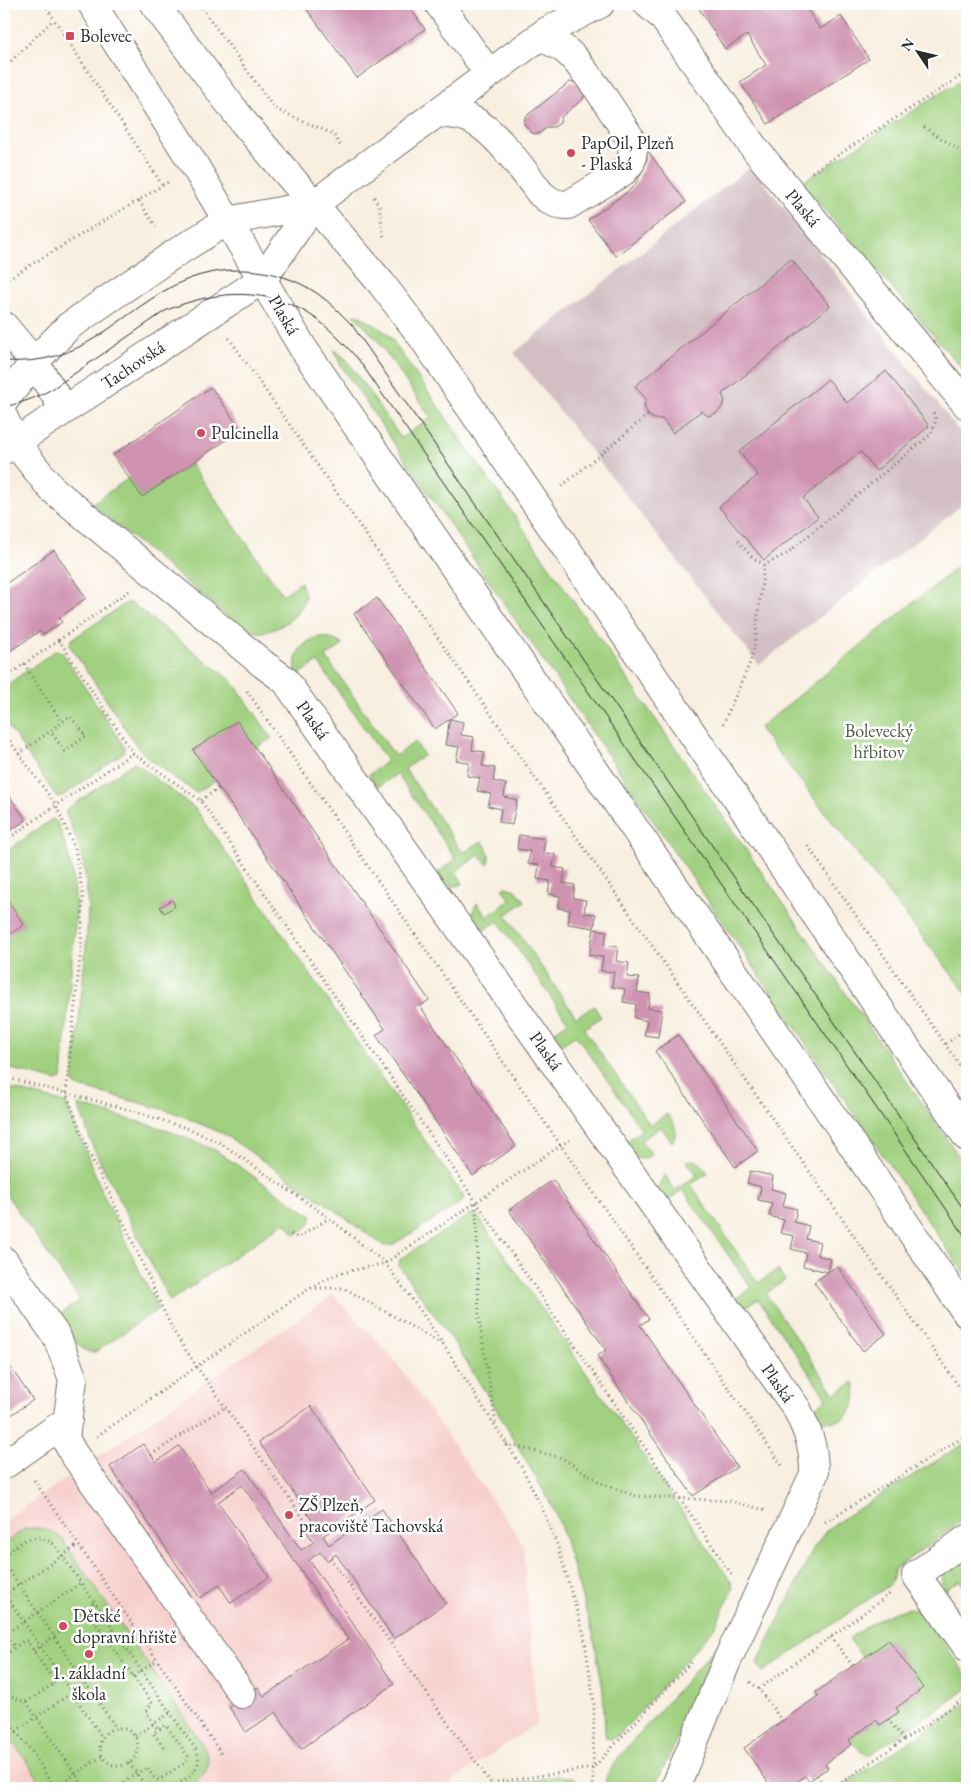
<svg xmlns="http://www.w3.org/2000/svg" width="971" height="1792" viewBox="0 0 971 1792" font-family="'EB Garamond',serif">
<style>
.built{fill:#f7d0cd}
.industrial{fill:#d2bec3}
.green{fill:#a1d180;stroke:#667e56}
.building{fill:#cf93b1}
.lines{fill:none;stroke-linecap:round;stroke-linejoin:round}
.minor-casing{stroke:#73706a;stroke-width:30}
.major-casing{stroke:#73706a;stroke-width:30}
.path{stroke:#73706a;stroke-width:3;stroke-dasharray:1 4;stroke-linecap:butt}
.minor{stroke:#fff;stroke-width:28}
.major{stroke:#fff;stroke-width:28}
.tram{stroke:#2b2b2b;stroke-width:1}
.poi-dot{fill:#d1495b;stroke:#fff;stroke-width:2}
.labels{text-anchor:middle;stroke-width:5;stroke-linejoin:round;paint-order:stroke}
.poi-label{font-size:18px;fill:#2b2b2b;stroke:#fff;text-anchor:start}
.street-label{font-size:18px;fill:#2b2b2b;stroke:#fff}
.park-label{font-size:18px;fill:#4e5d44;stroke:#fff}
</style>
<rect width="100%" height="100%" fill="#fff"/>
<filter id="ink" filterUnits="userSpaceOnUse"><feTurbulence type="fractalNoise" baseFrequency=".02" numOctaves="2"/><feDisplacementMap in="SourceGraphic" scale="10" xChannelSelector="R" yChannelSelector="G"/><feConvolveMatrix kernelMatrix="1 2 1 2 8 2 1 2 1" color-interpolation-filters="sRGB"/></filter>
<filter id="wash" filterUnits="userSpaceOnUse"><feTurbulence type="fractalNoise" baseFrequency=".0096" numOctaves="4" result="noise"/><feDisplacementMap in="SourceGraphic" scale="20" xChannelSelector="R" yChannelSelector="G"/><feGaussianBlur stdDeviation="1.12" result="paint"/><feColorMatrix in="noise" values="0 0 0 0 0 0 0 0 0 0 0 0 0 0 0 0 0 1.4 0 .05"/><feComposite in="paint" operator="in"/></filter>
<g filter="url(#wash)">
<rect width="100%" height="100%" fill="#f8efe0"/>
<path class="built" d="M333 1295 393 1358 523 1544 537 1723 442 1788H4V1521Z"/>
<path class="industrial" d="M751 166 967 441V501L759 665 514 353Z"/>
<path class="green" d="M967 76V374L801 183Z
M354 315 361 316 388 334 967 1168V1278L341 366 334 350 346 359 401 438 431 418 378 341Z
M191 464 283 595 301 582C302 587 305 593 305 597 303 617 269 638 251 631 244 629 237 623 231 619L91 504 129 478 142 497Z
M967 559V994L759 728Z
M126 603H131L233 682 272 738 255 748 236 722 193 750 214 781 196 793 149 759 137 746 70 646 71 640Z
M317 637C328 636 334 639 343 645L326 657 395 756 415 742 424 755 405 769 463 853 482 841C488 849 491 854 488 865L479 855 456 871 463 884C450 889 444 884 437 873L456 859 397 774 378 787 369 775 387 761 318 662 297 676C292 658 299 644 317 637Z
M56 650 62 652 125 748 123 753 61 797 56 796 4 720V687Z
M134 762 196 809 464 1197 462 1202 392 1245 384 1246 328 1205 224 1134 170 1111 76 1086 73 1082C76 1047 80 1013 83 979 89 915 94 874 66 814V810Z
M52 819 57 822C69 851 75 880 76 911L62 1079 57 1081 4 1067V938L24 924 4 895V853Z
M506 887 516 890 525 901 506 915 576 1017 594 1006 601 1017 584 1029 650 1125 667 1114C674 1124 680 1130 672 1142L661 1127 641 1140 652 1155 643 1159 637 1158 623 1144 642 1130 576 1035 558 1047 550 1035 568 1022 498 921 478 934C471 923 470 915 477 903L487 917 510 900 502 888Z
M4 1087 66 1103 103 1194 158 1309 95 1352C80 1356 67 1327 59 1315L80 1300 4 1191Z
M78 1105 161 1128 215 1150 312 1216C312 1226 303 1230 295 1235L285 1222 170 1301 93 1147Z
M695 1160 701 1164 708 1173 691 1185 758 1283 778 1270 785 1280 766 1294 835 1394 854 1382C863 1414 834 1434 808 1413L827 1399 758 1299 739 1312 732 1301 751 1288 683 1190 664 1203C658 1191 656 1185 665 1175L675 1190 697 1175 686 1161Z
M471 1214H476L732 1583 733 1588 715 1627 620 1734 611 1739 606 1738 605 1732 603 1690 594 1638 560 1524 550 1502 496 1409 453 1341 399 1266 400 1259Z
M967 1442V1517L895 1569 891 1584 763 1672 757 1664 814 1547 826 1531 845 1517Z
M33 1528C45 1528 52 1531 62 1539L203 1745C214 1766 205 1777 188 1788H44L25 1758 4 1731V1544L24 1529Z
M967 1556V1591L960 1580 943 1592C939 1573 948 1558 967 1556Z
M910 1608 918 1611 926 1617 967 1676V1689L868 1756 849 1740 876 1720 880 1725 899 1712 896 1708 923 1688 889 1640 863 1659 849 1638C869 1625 886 1612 910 1608Z
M726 1635 654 1788H604L607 1775 618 1758Z
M967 1703V1788H841V1787Z
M557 1776 572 1777 582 1784 583 1788H498Z"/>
<g id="blocks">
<path class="building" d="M303 4H407L425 29 357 78Z
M696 4H804L820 29 841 16 869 59 768 124 740 82 766 65 747 35 725 49Z
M570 82 577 83 585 93 583 99 561 117 560 123 554 127H548L538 134 532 133 524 124 525 117Z
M647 150 686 202 616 256 588 220 631 189 637 182 647 159Z
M791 259 830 306 722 394 725 401 721 409 715 414 708 416 701 411 673 433 662 419H654L649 416 644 406 646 399 635 386Z
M886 371 929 426 876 471 861 452 803 498 818 517 764 560 719 507 758 475 739 452 828 379 847 403Z
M211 387 241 430 142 497 113 455Z
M54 550 86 598 59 618 62 622 43 635 40 631 4 655V585Z
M377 598 458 713 435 729 354 614Z
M450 719 463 722 461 735 474 737 472 750 485 752 482 766 495 768 493 781 506 784 504 797 517 800 512 825 499 822 501 809 488 806 491 794 477 791 480 778 467 776 469 763 456 760 459 747 445 745Z
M237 721 429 1000 420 1006 516 1146 473 1176 376 1035 385 1029 193 750Z
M4 788 26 820 4 835Z
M519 835 545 839 543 853 555 854 553 867 565 869 563 883 575 885 573 898 586 900 584 913 596 914 594 928 568 924 570 910 558 908 560 896 548 894 550 881 537 879 539 865 528 864 530 851 517 849Z
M4 895 24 925 4 938Z
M172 900 175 906 164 913 160 907Z
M594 929 607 931 604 945 618 947 616 961 629 963 627 977 639 978 637 992 650 994 648 1008 662 1010 658 1037 644 1035 647 1021 634 1018 636 1004 623 1002 625 989 612 987 614 972 601 971 603 957 589 955Z
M678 1035 758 1151 735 1167 655 1051Z
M750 1171 773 1176 771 1189 786 1193 783 1206 797 1209 794 1222 809 1226 806 1239 820 1242 817 1255 831 1259 828 1272 803 1266 806 1253 791 1249 794 1236 780 1233 784 1220 769 1216 772 1203 758 1200 761 1187 747 1183Z
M553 1180 649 1319 640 1325 737 1467 693 1496 597 1356 606 1350 509 1210Z
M837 1266 886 1334 863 1351 814 1282Z
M4 1358 33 1400 4 1420Z
M311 1406 375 1500 323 1536 329 1545 382 1509 446 1603 394 1639 336 1554 327 1561 320 1552 309 1560 394 1684 301 1749 276 1712 246 1732 229 1707 258 1687 264 1696 348 1639 242 1485 218 1502 269 1577 231 1603 219 1585 200 1598 110 1467 143 1444 156 1462 179 1446 211 1492 245 1469 301 1550 314 1542 307 1532 316 1526 259 1442Z
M889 1640 923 1688 896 1708 899 1712 880 1725 876 1720 849 1740 852 1744 825 1764 828 1768 809 1781 805 1776 788 1788H772L744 1748 818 1696 816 1692Z"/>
</g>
</g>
<g filter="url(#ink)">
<use href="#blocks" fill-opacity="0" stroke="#73706a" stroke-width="1"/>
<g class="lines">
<g class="minor-casing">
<path id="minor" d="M439 4 489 74
M648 4 662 16 755 149 967 405
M437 113C448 114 458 114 468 118 494 128 523 170 540 193 549 201 555 205 568 205L624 171 631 162 633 150 629 136 598 89 574 58 564 49 541 36
M4 326 34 362 65 410
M4 401 34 362 69 326 174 254 227 221 313 205
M4 418 15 442 51 488 263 664 285 680 797 1409C809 1434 814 1446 814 1474L726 1663 675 1788
M4 450 263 279 313 205 547 31 600 4
M4 1261 57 1337 73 1379 65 1438 73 1453 242 1694
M4 1465 68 1420
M967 1539 916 1575 967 1647"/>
</g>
<g class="major-casing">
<path id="major" d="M92 4 193 163 303 348 798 1065 967 1314
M154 4 244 123 381 283 423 338 967 1137"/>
</g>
<path class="path" d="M44 4 163 186
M199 4 275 109 333 134 342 148
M4 68 54 19
M924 127 967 155
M812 172 967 72
M374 197 379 205 384 239
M139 201 158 230
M4 281 170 181
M229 338 967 1398
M562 486 648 415
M738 541 752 557 764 565 786 554 931 434 936 420 933 412
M129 591 59 640 133 753 201 801 733 1576
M24 664 62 722
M4 678 59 640
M247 691 783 1467
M723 724 750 663 755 642 764 565
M4 733 56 805 4 842
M133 753 56 805 75 849 83 895 81 948 66 1093 90 1155 127 1229 160 1303 174 1332 197 1367 311 1529
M19 754C36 741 54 729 70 716L86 736 65 751 50 731
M201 800 219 788
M808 846 967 1076
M946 1044 967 1028
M4 1077 123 1108 190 1129 222 1144 329 1218 385 1263 422 1313 443 1344 522 1468 541 1506 558 1547 584 1635 594 1702 593 1788
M476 1203 479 1319 496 1425
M291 1234 298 1238 329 1218
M311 1288H344L442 1344
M97 1436 310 1288 337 1274 385 1263 572 1138
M506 1444 562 1458 603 1484 636 1496 730 1501 765 1510
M151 1455 225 1407
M34 1480 223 1756
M4 1500 12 1495
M825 1522 967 1435
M4 1555C22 1542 33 1529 55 1545L196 1750C205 1770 185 1779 171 1788
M330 1558 493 1786
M4 1563 116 1728
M4 1593 102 1737
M4 1595 78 1545
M85 1608 152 1703 146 1712 158 1730
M4 1632 15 1647 4 1657
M4 1635 81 1583
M831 1637 853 1666
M34 1651 61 1631 94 1602
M133 1676 157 1660
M750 1682 759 1689 782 1721
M759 1689 891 1593
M4 1691 14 1698 26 1702 55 1683 27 1641H23L15 1647
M26 1702 85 1788
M4 1716 32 1752 55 1788
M888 1719 904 1740
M100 1747a19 19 0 1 1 38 0a19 19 0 1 1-38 0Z
M16 1731 86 1683
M135 1736 170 1713
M129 1763 147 1788
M817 1775 825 1788
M55 1788 102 1756
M115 1788 147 1767 153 1777 159 1780 186 1762 188 1756 166 1725 153 1733 166 1750
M489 1788 497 1782 593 1768 693 1660
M833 1788 967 1697"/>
<use href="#minor" class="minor"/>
<use href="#major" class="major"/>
<path class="tram" d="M4 361C84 366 110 320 173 286 219 262 276 265 318 294 331 303 341 314 352 325L967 1214
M4 407C21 403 36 398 52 389L165 311C218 288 276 286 323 324 336 335 347 347 358 359L967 1239"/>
</g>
</g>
<g class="poi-dot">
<rect x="65" y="31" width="10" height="10" rx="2.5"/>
<circle cx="571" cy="153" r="5"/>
<circle cx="201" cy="433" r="5"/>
<circle cx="289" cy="1515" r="5"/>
<circle cx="63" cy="1626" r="5"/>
<circle cx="89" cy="1654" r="5"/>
</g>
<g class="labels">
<g class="poi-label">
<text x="80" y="42">Bolevec</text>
<text x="581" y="149">PapOil, Plzeň<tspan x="581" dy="21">- Plaská</tspan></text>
<text x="211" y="439">Pulcinella</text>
<text x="299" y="1511">ZŠ Plzeň,<tspan x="299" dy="21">pracoviště Tachovská</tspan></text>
<text x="73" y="1622">Dětské<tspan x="73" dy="21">dopravní hřiště</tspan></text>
<text x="89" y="1679" text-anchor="middle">1. základní<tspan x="89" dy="21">škola</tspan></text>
</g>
<g class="street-label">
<text transform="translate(803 208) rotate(50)" y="6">Plaská</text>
<text transform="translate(284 315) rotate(60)" y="6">Plaská</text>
<text transform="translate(133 365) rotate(-34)" y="6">Tachovská</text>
<text transform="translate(313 720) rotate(55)" y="6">Plaská</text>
<text transform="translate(546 1051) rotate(55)" y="6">Plaská</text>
<text transform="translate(778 1383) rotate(55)" y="6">Plaská</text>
</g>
<g class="park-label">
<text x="879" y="737">Bolevecký<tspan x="879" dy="21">hřbitov</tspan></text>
</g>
</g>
<rect width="971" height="1792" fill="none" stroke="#fff" stroke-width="20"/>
<g transform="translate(918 52) rotate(305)" stroke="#ffffff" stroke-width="4" paint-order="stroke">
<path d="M0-4L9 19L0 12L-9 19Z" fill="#2b2b2b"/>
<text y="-8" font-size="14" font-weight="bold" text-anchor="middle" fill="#2b2b2b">N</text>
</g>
</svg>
